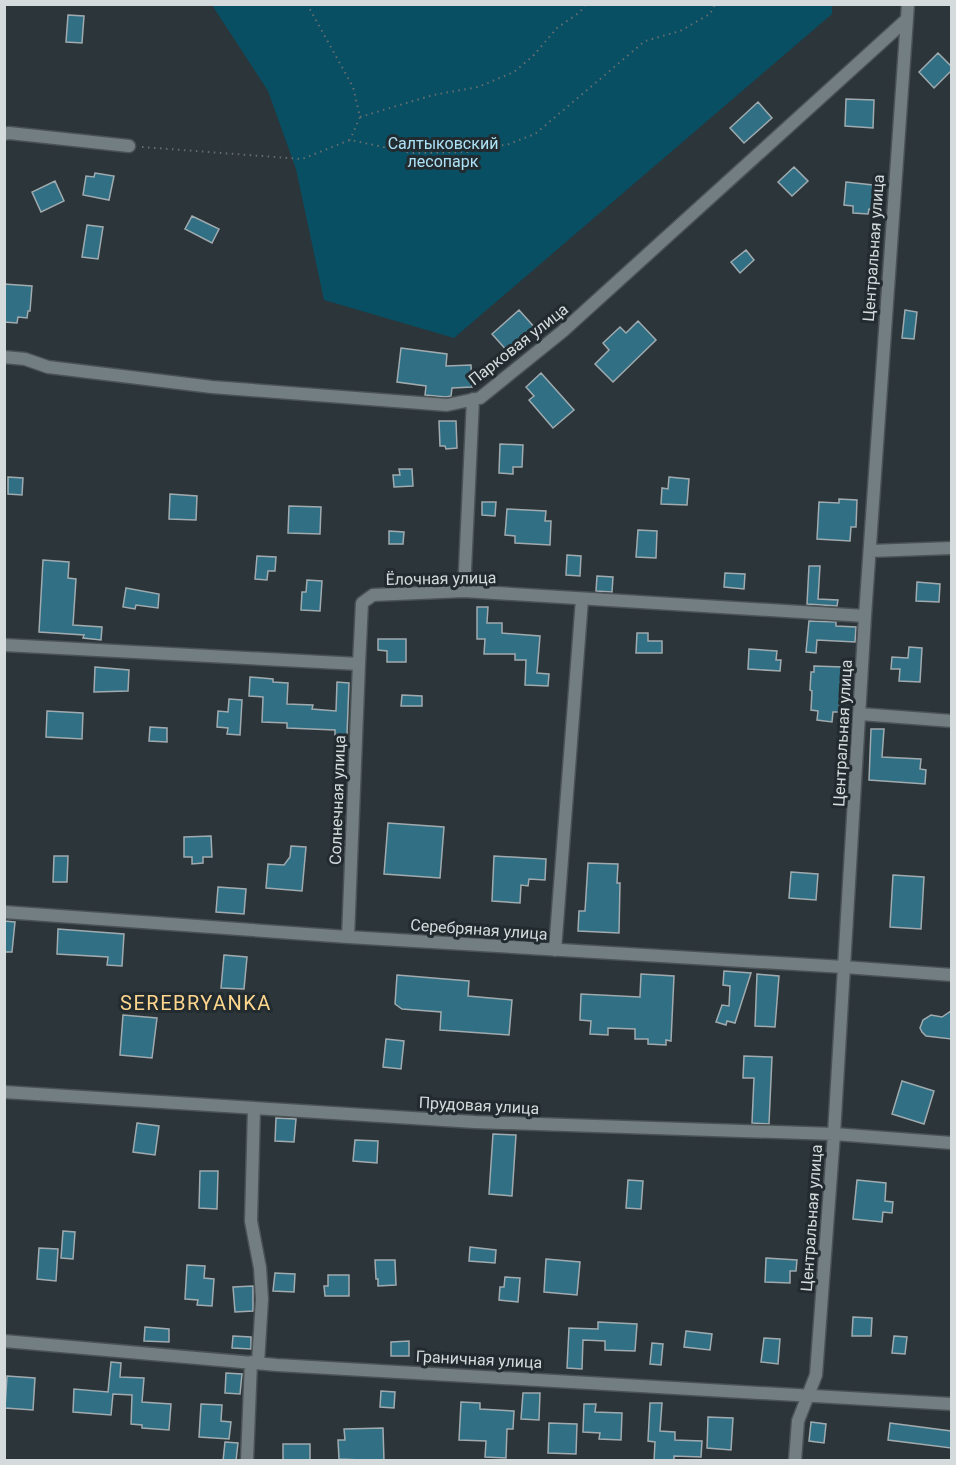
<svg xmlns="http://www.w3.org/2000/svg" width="956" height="1465" viewBox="0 0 956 1465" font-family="Roboto,sans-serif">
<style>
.green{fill:#094f63}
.building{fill:#316f84;stroke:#a0abaf;stroke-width:1.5}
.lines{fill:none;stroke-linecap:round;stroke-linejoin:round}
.minor-casing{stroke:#4a5255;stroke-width:15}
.path{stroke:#666e71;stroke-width:2;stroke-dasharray:1.5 4.5;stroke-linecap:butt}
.minor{stroke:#737e82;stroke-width:12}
.labels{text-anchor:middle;stroke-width:6;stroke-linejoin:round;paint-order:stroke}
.park-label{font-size:16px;fill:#ade2f6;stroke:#222b2f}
.street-label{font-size:16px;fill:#d5dbdd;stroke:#222b2f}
.quarter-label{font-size:20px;letter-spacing:1.5px;fill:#fed68e;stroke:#222b2f}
</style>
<rect width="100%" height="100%" fill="#2c3539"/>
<path class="green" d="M212 5H832V14L454 338 324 300 296 169 268 91Z"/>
<path class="building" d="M68 15 84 16 82 43 66 42Z
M938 53 951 66V71L934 88 919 72Z
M846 99 874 100 873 128 845 126Z
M758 102 772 118 744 143 730 128Z
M794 167 808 181 792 196 778 182Z
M95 173 114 176 109 200 83 195 86 176 94 177Z
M55 181 64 201 41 212 32 192Z
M846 182 882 186 880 211 869 209 868 214 853 213V206L844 205Z
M192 216 219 229 212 243 185 229Z
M87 225 103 227 98 259 82 257Z
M746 250 754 260 740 273 731 262Z
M4 284 32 286 30 311H28L27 318 18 317 17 323 4 322Z
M519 310 536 329 509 353 492 334Z
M905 310 917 312 914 339 902 338Z
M638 321 656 340 613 382 595 364 609 350 603 343 620 327 626 333Z
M401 348 447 354 446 366 471 365 472 387 452 388 451 396 446 397 425 395 426 386 397 382Z
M541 373 574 410 553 428 529 400 534 396 526 387Z
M439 421H456L457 448 446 449 445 446H440Z
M500 444 523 445 522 467H513V474L499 473Z
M399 469H412L413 486 394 487 393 475H400Z
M8 477 23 478 22 495 8 494Z
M669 477 689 479 687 505 661 504 662 488 668 489Z
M170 494 197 496 196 520 169 519Z
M839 499 857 500 856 527H851L850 541 817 539 819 502 839 503Z
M482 502H496L495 516 482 515Z
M289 506 321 507 320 534 288 533Z
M507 509 546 511 545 521H551L550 545 515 543V536L505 535Z
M638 530 657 531 656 558 636 557Z
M389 531 404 532 403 544H389Z
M567 555 581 556 580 576 566 575Z
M257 556 276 557 275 571H268L267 580 255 579Z
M43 560 69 562 68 578 76 579 73 625 102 627 101 640 83 638 84 635 39 632Z
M809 566H820L818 599 838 600 837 606 807 604Z
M725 573 745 574 744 589 724 587Z
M597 576 613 577 612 592 596 591Z
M307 580 322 581 320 611 301 610 302 592H306Z
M917 582 940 584 939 602 916 601Z
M126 588 159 594 158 608 136 605 135 609 123 607Z
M477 607H488L487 623H502V633L540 636 537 673 549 674 548 686 525 685 526 660H515V654H484L485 639H477Z
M809 621 836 622V626L856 627 855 642 817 640 816 653 806 652Z
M637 633H648V641H662V653H636Z
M378 639H406V662H387V651L378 650Z
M909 647 922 648 920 682 899 681 900 669H891L892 657 908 658Z
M749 649 777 651 776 660H781L780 671 748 669Z
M814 666 843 667 839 712H833L832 722 817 720 818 711 811 710 812 691 810 690 811 672H814Z
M95 667 129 670 128 691 94 692Z
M250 677 273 679V682L288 683 287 704 313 705 312 709 336 711 337 682 349 683 347 735H335V730L287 728V723L262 722 263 697 249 696Z
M402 695 422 696V706H401Z
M229 699 242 700 240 735 227 734 228 728 217 727 218 711 228 712Z
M47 711 83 713 82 739 46 737Z
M150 727 167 728V742L149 741Z
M871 729H884L882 757 921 759 920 769 926 770 925 784 869 780Z
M388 823 444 827 440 878 384 874Z
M211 836 212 857H203V863L192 864V857H184V837Z
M291 846 306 847 302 891 266 888 268 864 284 865 290 857Z
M54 856H68L67 882H53Z
M494 856 546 859 545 880 529 879 528 886 521 885 520 903 492 901Z
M588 863 618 864 617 883H620L619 933 578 931 579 911H585Z
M791 872 818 874 816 900 789 898Z
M893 875 924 877 921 929 890 927Z
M218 887 246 889 244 914 216 912Z
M4 921 15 922 12 952H4Z
M58 929 124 934 122 966 107 965 108 957 57 954Z
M224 955 247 957 244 989 221 988Z
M724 971 751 973 735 1023 727 1021 726 1025 716 1022 722 1005 729 1006 730 986 723 985Z
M641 974 674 976 671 1041 666 1040V1045L648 1044V1039H635V1029L608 1028V1035L590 1034 591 1021 580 1020 581 994 640 997Z
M757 974 779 976 775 1027 755 1026Z
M397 975 469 981 468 996 512 1000 509 1035 440 1030 441 1012 402 1009 395 1004Z
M951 1011V1039L926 1036 922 1032 920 1028 923 1020 931 1015 942 1017Z
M123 1015 157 1018 152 1058 120 1055Z
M386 1039 404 1041 401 1069 383 1067Z
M744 1056 772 1057 769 1124 752 1123 754 1078H743Z
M902 1081 934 1091 924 1124 892 1114Z
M276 1118 296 1119 294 1142 275 1141Z
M137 1123 159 1126 155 1155 133 1152Z
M493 1134 516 1135 512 1196 489 1194Z
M355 1140 378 1141 377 1163 353 1161Z
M200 1171H218L217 1209 199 1208Z
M628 1180 643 1181 641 1209 626 1208Z
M857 1180 886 1183 885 1201 893 1202 892 1213 883 1212 882 1222 853 1219Z
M63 1231 75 1232 73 1259 61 1258Z
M470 1247 496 1250 495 1263 469 1261Z
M39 1248 58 1249 56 1281 37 1279Z
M766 1258 797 1260 796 1271H790V1283L765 1282Z
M546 1259 580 1262 577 1295 544 1292Z
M375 1260H395L396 1285 378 1286V1279H376Z
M187 1265 205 1266 204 1278 214 1279 212 1306 197 1305 198 1300 185 1299Z
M275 1273 295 1274 294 1292 273 1291Z
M328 1275H349V1296H325L324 1286H328Z
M505 1277 520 1278 518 1302 499 1300 500 1287H504Z
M253 1286V1311L235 1312 233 1287Z
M853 1317 872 1318 871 1336H852Z
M598 1322 637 1324 635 1351 605 1350V1341L583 1340 582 1369 567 1368 569 1328 598 1329Z
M145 1327 169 1329V1342L144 1341Z
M686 1331 712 1334 710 1350 684 1347Z
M233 1336 251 1337V1349L232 1348Z
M894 1336 907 1337 905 1354 892 1353Z
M764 1338 780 1339 778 1364 761 1362Z
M409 1341V1356H391V1342Z
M652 1343 663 1344 661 1365 650 1364Z
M111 1362 121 1363 120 1377 144 1378 142 1402 171 1404 169 1430 142 1428V1425L131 1424 132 1395 113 1394 111 1415 73 1412 74 1389 108 1392Z
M226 1373 242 1374 240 1394 225 1393Z
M7 1376 35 1378 33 1410 5 1408Z
M381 1391 395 1392 394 1408 380 1407Z
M523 1393H540L539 1420 521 1419Z
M461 1402 480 1403V1409L514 1411 513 1429H507L506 1458 485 1457 486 1441 459 1440Z
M650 1403H662L660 1431 675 1432V1440L702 1441 701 1457 674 1456V1461H654L655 1442 648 1441Z
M201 1404 222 1405 221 1421 231 1422 229 1439 199 1437Z
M584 1404H596L595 1412 622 1413 621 1440 599 1439 600 1433 583 1432Z
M708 1417 733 1418 731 1450 707 1448Z
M811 1422 826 1424 824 1443 809 1441Z
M549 1423 577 1424 576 1454 548 1453Z
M890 1423 951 1431V1448L888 1440Z
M383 1428 384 1461 339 1459 338 1440H345L344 1429Z
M225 1442 238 1443 236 1461H223Z
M283 1444H310V1461H283Z"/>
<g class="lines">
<g class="minor-casing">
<path id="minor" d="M4 134 9 133 129 146
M4 357 25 359 48 367 212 387 447 405 480 398 563 331 906 20
M870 551 952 548
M464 591 473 399
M4 645 359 664 362 603 373 595 464 591 865 616
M860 714 952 721
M4 912 348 937 844 967 952 975
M348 937 359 664
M555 950 582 599
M4 1092 475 1122 834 1134 952 1143
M254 1109 251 1221 260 1268 262 1299 258 1363
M4 1341 277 1365 952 1404
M247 1460 251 1362
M795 1460 798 1421 816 1375 834 1134 865 616 908 4"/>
</g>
<path class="path" d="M307 4 353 87 360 117 350 140
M360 117 433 95 478 87 514 72 533 56 557 28 580 12 586 4
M142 147 302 159 350 140 412 153 468 152 509 144 535 134 645 41 680 31 710 14 715 4"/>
<use href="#minor" class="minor"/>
</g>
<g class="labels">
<g class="park-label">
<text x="443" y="149">Салтыковский<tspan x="443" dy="18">лесопарк</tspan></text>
</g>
<g class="street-label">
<text transform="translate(873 248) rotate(-86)" y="6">Центральная улица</text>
<text transform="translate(518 344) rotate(-38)" y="6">Парковая улица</text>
<text transform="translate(441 578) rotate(-1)" y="6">Ёлочная улица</text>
<text transform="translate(842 733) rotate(-87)" y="6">Центральная улица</text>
<text transform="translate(337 800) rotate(-88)" y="6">Солнечная улица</text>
<text transform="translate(479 929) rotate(4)" y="6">Серебряная улица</text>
<text transform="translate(479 1105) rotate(3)" y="6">Прудовая улица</text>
<text transform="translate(811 1218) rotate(-86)" y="6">Центральная улица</text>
<text transform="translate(479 1359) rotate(3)" y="6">Граничная улица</text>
</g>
<g class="quarter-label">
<text x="196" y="1010">SEREBRYANKA</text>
</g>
</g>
<rect width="956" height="1465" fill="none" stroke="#d5dbdd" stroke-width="12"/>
</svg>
